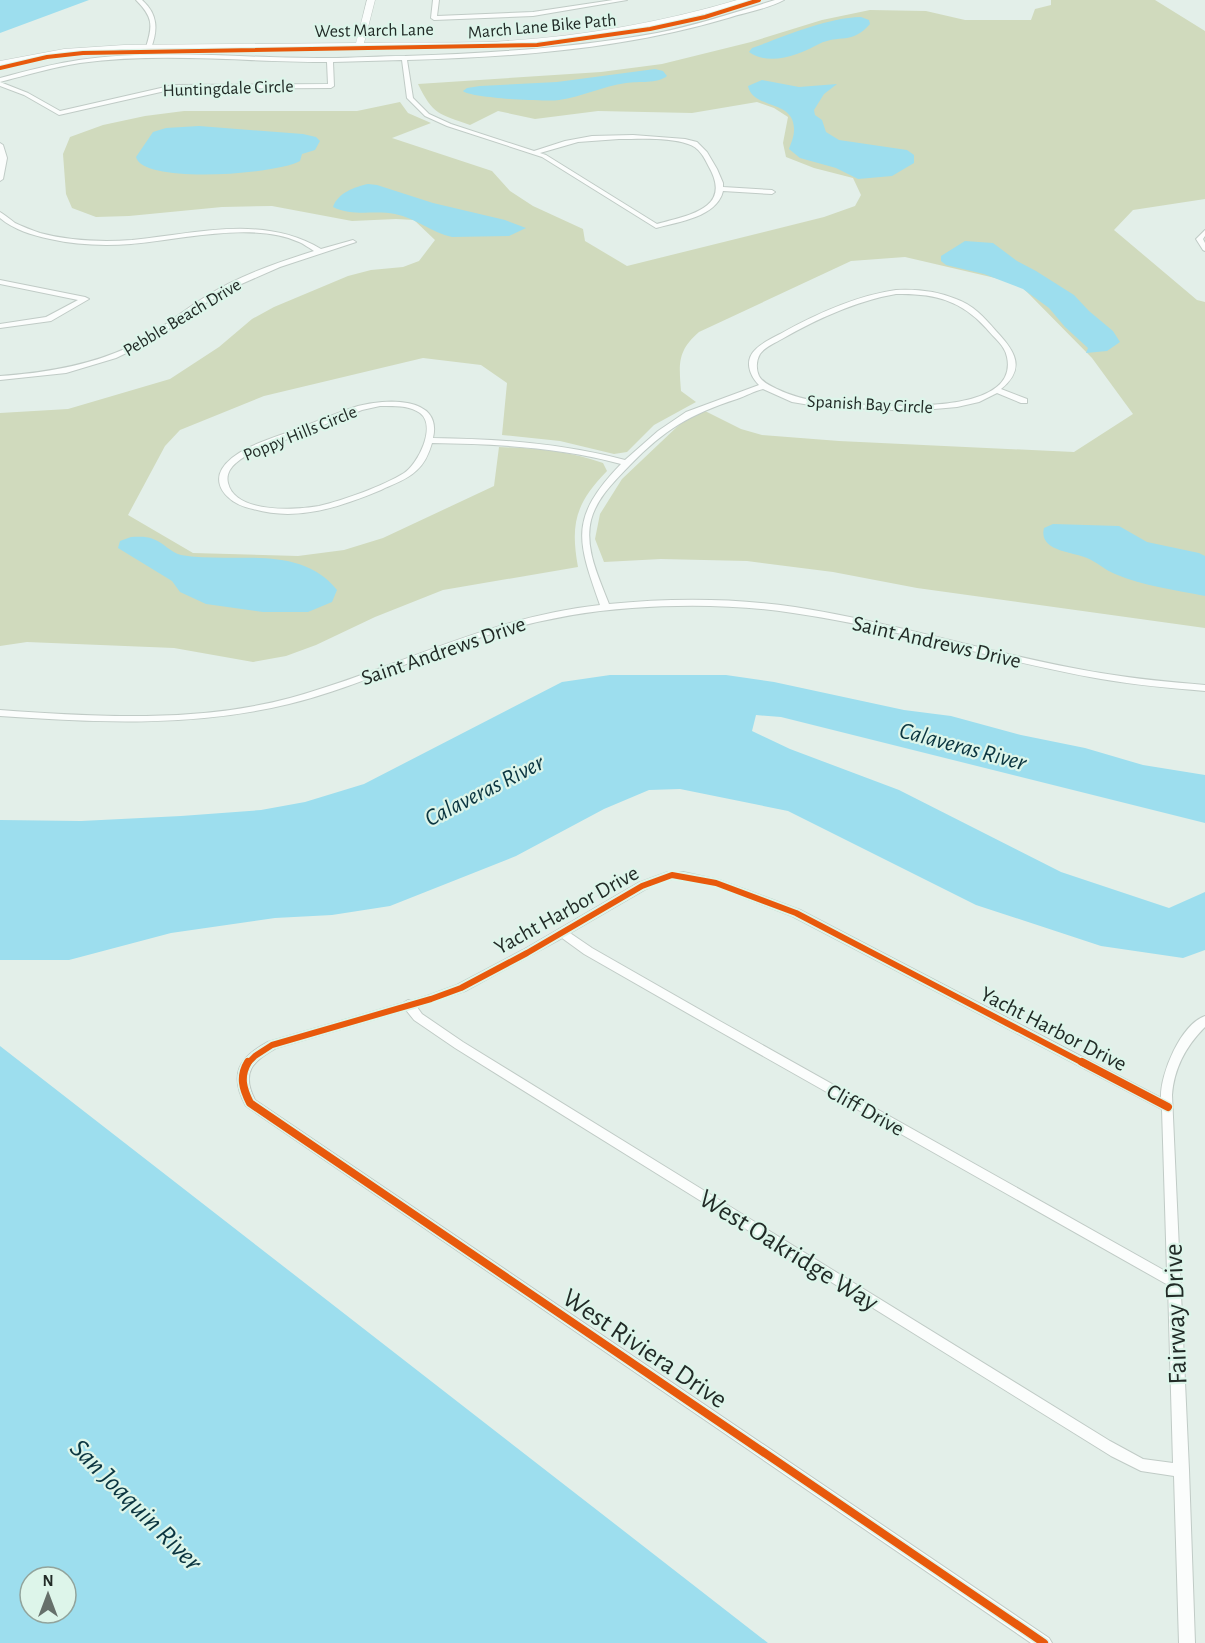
<svg xmlns="http://www.w3.org/2000/svg" width="1205" height="1643" viewBox="0 0 1205 1643" font-family="'Alegreya Sans',sans-serif">
<style>
.green{fill:#d0dabd}
.water{fill:#9ddeee;fill-rule:evenodd}
.lines{fill:none;stroke-linecap:round;stroke-linejoin:round}
.street-casing{stroke:#c0cbc6;stroke-width:2}
.secondary-casing{stroke:#c0cbc6;stroke-width:1}
.street{fill:#fbfdfc;fill-rule:evenodd}
.secondary{fill:#fbfdfc;fill-rule:evenodd}
.cycleway-far2-casing{stroke:#ddf5ea;stroke-width:6}
.cycleway-far1-casing{stroke:#ddf5ea;stroke-width:10}
.cycleway-casing{stroke:#ddf5ea;stroke-width:11}
.cycleway-far2{stroke:#e8590c;stroke-width:4}
.cycleway-far1{stroke:#e8590c;stroke-width:6}
.cycleway{stroke:#e8590c;stroke-width:8}
.labels{text-anchor:middle;stroke-width:4.5;stroke-linejoin:round;paint-order:stroke}
.far-street-label{font-size:18px;fill:#222b27;stroke:#ddf5ea}
.street-label{font-size:22px;fill:#222b27;stroke:#ddf5ea}
.water-label{font-size:24px;font-style:italic;fill:#0b3540;stroke:#ddf5ea}
.near-street-label{font-size:27px;fill:#222b27;stroke:#ddf5ea}
.near-water-label{font-size:28px;font-style:italic;fill:#0b3540;stroke:#ddf5ea}
</style>
<rect width="100%" height="100%" fill="#e3efe9"/>
<path class="green" d="M1051 0H1155L1205 31V199L1133 210 1114 230 1197 300 1205 302V628L917 588 833 572 747 561 661 559 604 562 595 539 600 514 622 479 680 424 705 411 741 429 762 435 839 441 1074 452 1133 414 1092 358 1023 288 1008 281 905 257 851 261 699 332C677 351 679 364 681 391L696 402 654 425 627 452 614 454 560 441 502 435 507 383 481 365 423 358 264 396 180 430 165 446 128 515 193 553 298 556 344 550 383 538 494 486 499 447C535 448 569 451 603 463L607 471C576 503 570 523 578 567L443 590 375 617 316 645 286 656 253 662 174 648 27 642 0 646V413L68 409 170 379 219 347 252 319 274 307 348 276 371 270 403 267 419 261 435 240 414 220 396 219 352 221 272 206 222 207 129 216 96 217 72 208 66 194 63 154 70 137 103 125 145 116 184 111H357L400 102 408 113 431 123 392 138 492 171 510 191 533 206 583 229 585 241 627 266 824 217 855 206 861 195 853 178 814 168 786 157 783 143 788 117 774 108 757 102 692 113 598 111 535 119 498 111 470 125C439 114 433 115 418 84L601 72 662 64 751 42 822 20 870 10 926 11 965 20H1031L1035 9 1051 5Z"/>
<path class="water" d="M0 0H89L0 33Z
M861 17 869 20 870 24C852 45 839 34 819 44 800 54 770 67 749 52L752 48C786 36 825 18 861 17Z
M655 69 663 71 667 76C657 84 639 81 626 83 603 86 582 97 559 100 546 102 470 98 463 91L467 88 480 86 557 82Z
M762 80 799 87 837 84 824 94 814 110 815 115 822 120 826 132 839 140 907 150 914 155V163L892 176 858 179 836 168 800 158 789 149C791 143 794 137 794 130 795 99 753 110 748 86Z
M199 126 303 134 316 137 320 141 315 150 302 154 300 161C278 174 143 185 136 157L153 132 166 128Z
M368 184 377 185 433 203 505 220 526 228 509 236 452 237C432 233 416 218 395 214 374 210 353 217 333 207 338 193 354 187 368 184Z
M965 241 993 243 1017 261 1036 271 1074 295 1089 311 1113 331 1120 342 1107 351 1086 353 1088 348 1065 327 1049 308 1023 289 984 274 946 265 941 261V256Z
M1053 524 1119 526 1147 542 1199 553 1205 556V596C1175 590 1144 586 1115 574 1105 570 1097 562 1087 558 1072 552 1038 551 1044 528Z
M131 537C138 537 146 536 153 539 163 542 171 553 181 555 232 564 300 543 337 590L332 602 308 612H263L206 604 180 592 172 581 118 548 120 541Z
M610 675H726L774 682 904 710 951 716 1021 735 1085 748 1143 765 1205 775V823L781 717 756 715 752 731 790 749 899 790 1061 872 1169 908 1205 892V950L1183 958 1101 946 976 905 788 811 680 789 649 790 604 809 516 856 390 906 332 915 275 918 171 933 69 960H0V820L81 821 181 816 261 810 305 802 364 784 562 682Z
M0 1046 768 1643H0ZM30 1577H66V1613H30Z"/>
<g class="lines">
<g class="street-casing">
<path id="street" d="M136 0H142C158 14 158 30 151 48L146 47C153 25 153 17 136 0Z
M433 0H439L437 16 533 12 613 0H627L533 16 434 20 431 18Z
M775 0H784C768 9 746 12 728 18 624 49 515 57 407 60L413 98 429 114 451 124 534 151 565 141 592 136 633 135 685 139 697 142 707 152 717 169 723 183V187L772 190 775 192 772 194 723 191C717 217 678 222 656 228L542 157 447 126 425 116 407 98 402 60 333 62 334 86 331 88 174 89 59 115 24 95 0 86V82L28 93 60 111 174 85 328 84 327 62C245 62 162 52 80 63 53 67 27 75 0 82V78C26 71 52 64 79 60 162 48 246 59 329 58 354 58 381 56 405 56 489 53 574 48 657 33 697 25 736 12 775 0ZM619 139C639 139 669 137 688 144 699 147 704 157 709 167 733 209 688 215 657 224L546 155 540 153 578 142Z
M0 143 3 145 7 158 3 179 0 181Z
M0 212C5 215 10 219 15 223 23 227 32 230 40 233 70 241 102 242 132 240 195 234 263 214 321 249L353 240 356 242 280 267 239 285 202 305 153 340 116 358 66 373 0 380V376C44 373 88 366 129 347 156 334 179 313 205 297 238 276 276 263 314 251 309 248 304 244 299 242 252 221 181 240 131 244 104 246 76 245 50 239 32 235 14 230 0 218Z
M1205 230V236L1203 239 1205 243V251L1203 250 1196 239Z
M0 280 85 297 89 299 51 321 0 328V324L46 317 78 300 0 284Z
M896 290C916 289 937 291 956 299 973 305 984 317 996 331 1014 350 1027 368 1001 389L1027 399V403H1021L997 393 979 402 957 407 912 411 816 406 792 402 763 389C754 391 746 396 737 399 690 414 664 430 630 465 615 481 597 497 591 520 584 548 599 578 609 604 670 598 734 598 795 607 898 623 998 656 1101 673 1136 679 1170 682 1205 685V691C1170 688 1135 685 1101 679 997 661 897 628 793 613 740 605 686 604 632 608 572 612 515 625 458 645 402 664 347 690 289 704 194 727 97 723 0 716V710C96 717 196 723 290 698 396 669 488 617 600 605 577 540 569 518 621 464 559 447 496 444 432 443 429 453 425 463 417 470 407 480 393 484 381 490 340 507 297 522 253 509 244 507 235 504 228 497 220 490 216 479 222 469 236 446 279 437 302 427 321 420 339 412 358 406 384 399 443 395 433 438 498 439 561 443 625 460L658 431 686 412 759 385C749 375 744 360 756 349 762 343 772 338 780 334 816 314 855 296 896 290ZM896 294C933 293 961 300 986 328 993 337 1005 345 1007 357 1019 412 905 406 874 405 841 404 808 404 777 389 770 385 763 383 759 376 756 369 756 361 760 354 765 347 775 343 782 339 817 319 856 301 896 294ZM380 406C393 406 409 405 420 413 437 426 418 464 404 473 383 486 344 500 319 506 296 510 235 514 228 483 226 475 230 468 236 463 250 451 269 446 285 440 311 430 336 420 362 410Z
M668 872H683L719 880 800 910 1161 1098C1160 1074 1181 1024 1205 1016V1027C1186 1046 1174 1068 1172 1095L1189 1470 1195 1643H1179L1174 1476 1141 1471 1111 1456 455 1048 414 1020 406 1010 276 1048C252 1061 241 1073 255 1100L1049 1638 1052 1643H1031L246 1106C229 1075 238 1058 268 1042L403 1003 408 1000 411 1001 427 996 457 985 523 950 638 883ZM672 879H683L712 885 792 916 1162 1109 1167 1272 718 1020 592 948 570 933 646 889 660 882ZM562 938 584 954 710 1026 1168 1285 1173 1463 1143 1459 1110 1441 463 1042 422 1014 417 1007 465 991Z"/>
</g>
<g class="secondary-casing">
<path id="secondary" d="M367 0H375L364 43C405 42 447 43 488 42 572 38 656 24 737 0H749C736 8 716 11 701 15 631 33 560 41 488 46L124 49 64 55 0 67V61L64 49 124 45 356 43Z"/>
</g>
<use href="#street" class="street"/>
<use href="#secondary" class="secondary"/>
<g class="cycleway-far2-casing">
<path id="cycleway-far2" d="M0 68 47 57 83 53 537 45 650 29 705 17 759 0"/>
</g>
<g class="cycleway-far1-casing">
<path id="cycleway-far1" d="M247 1064 255 1056 272 1045 431 999 461 988 527 953 642 886 672 875 716 883 796 913 1085 1064"/>
</g>
<g class="cycleway-casing">
<path id="cycleway" d="M248 1062C239 1077 243 1089 250 1103L1044 1643
M1082 1062 1168 1107"/>
</g>
<use href="#cycleway-far2" class="cycleway-far2"/>
<use href="#cycleway-far1" class="cycleway-far1"/>
<use href="#cycleway" class="cycleway"/>
</g>
<g class="labels">
<g class="far-street-label">
<text transform="translate(542 26) rotate(-5)" y="6">March Lane Bike Path</text>
<text transform="translate(374 30) rotate(-1)" y="6">West March Lane</text>
<text transform="translate(228 88) rotate(-2)" y="6">Huntingdale Circle</text>
<text transform="translate(182 317) rotate(-31)" y="6">Pebble Beach Drive</text>
<text transform="translate(870 404) rotate(3)" y="6">Spanish Bay Circle</text>
<text transform="translate(300 433) rotate(-22)" y="6">Poppy Hills Circle</text>
</g>
<g class="street-label">
<text transform="translate(937 641) rotate(13)" y="8">Saint Andrews Drive</text>
<text transform="translate(443 650) rotate(-19)" y="8">Saint Andrews Drive</text>
<text transform="translate(566 909) rotate(-29)" y="8">Yacht Harbor Drive</text>
<text transform="translate(1054 1028) rotate(27)" y="8">Yacht Harbor Drive</text>
<text transform="translate(866 1109) rotate(29)" y="8">Cliff Drive</text>
</g>
<g class="water-label">
<text transform="translate(963 746) rotate(15)" y="8">Calaveras River</text>
<text transform="translate(484 790) rotate(-27)" y="8">Calaveras River</text>
</g>
<g class="near-street-label">
<text transform="translate(789 1250) rotate(32)" y="9">West Oakridge Way</text>
<text transform="translate(1175 1314) rotate(-92)" y="9">Fairway Drive</text>
<text transform="translate(645 1348) rotate(34)" y="9">West Riviera Drive</text>
</g>
<g class="near-water-label">
<text transform="translate(137 1504) rotate(45)" y="10">San Joaquin River</text>
</g>
</g>
<g transform="translate(48 1595)"><circle r="28" fill="#ddf5ea" stroke="#92a49c" stroke-width="1.5"/>
<path d="M0-4.5L10 22L0 15L-10 22Z" fill="#66706b"/>
<text y="-9" font-size="16" font-weight="bold" text-anchor="middle" fill="#222b27">N</text>
</g>
</svg>
